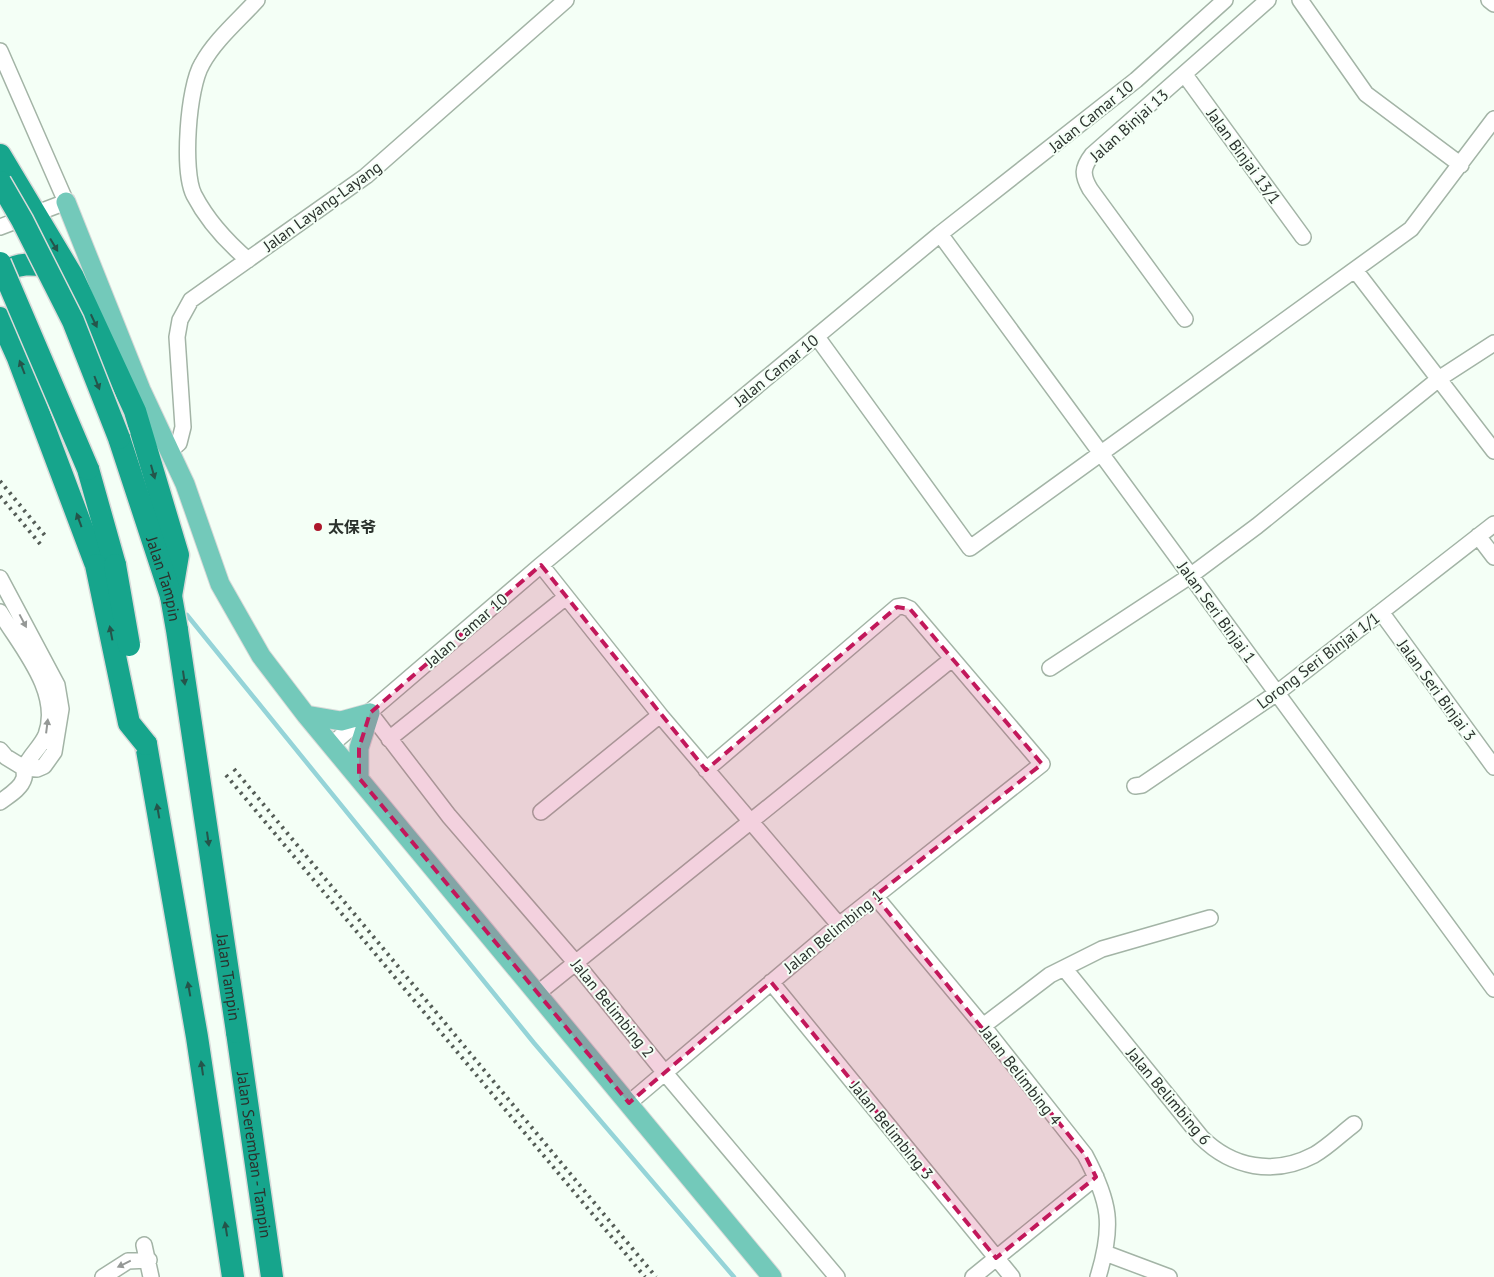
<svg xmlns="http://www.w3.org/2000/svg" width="1494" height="1277" viewBox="0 0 1494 1277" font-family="'PT Sans','Noto Sans SC',sans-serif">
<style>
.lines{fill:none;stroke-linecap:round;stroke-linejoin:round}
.stream{stroke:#95d4d8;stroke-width:4.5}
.minor-casing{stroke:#a3b4a6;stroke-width:18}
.major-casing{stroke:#d9dad9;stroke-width:21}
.highway-casing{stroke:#d9dad9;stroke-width:25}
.minor{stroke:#fff;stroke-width:15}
.major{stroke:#73c9ba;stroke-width:19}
.highway{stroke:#16a58c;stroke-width:22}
.rail{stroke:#555d57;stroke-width:4;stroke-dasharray:2.5 5;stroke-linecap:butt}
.highway-bridge-casing{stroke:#d9dad9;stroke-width:25;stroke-linecap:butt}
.highway-bridge{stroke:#16a58c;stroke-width:22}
.oneway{fill:#25544a}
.oneway2{fill:#959896}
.marked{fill:#c2185b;fill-opacity:0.2;stroke:#c2185b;stroke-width:4;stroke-dasharray:10 6;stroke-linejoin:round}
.poi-dot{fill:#ac172b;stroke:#f4fff6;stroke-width:2}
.labels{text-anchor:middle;stroke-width:4;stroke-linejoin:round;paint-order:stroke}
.street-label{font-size:16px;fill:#2b322d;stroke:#f4fff6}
.poi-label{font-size:16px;font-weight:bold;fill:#2b322d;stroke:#f4fff6;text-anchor:start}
</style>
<rect width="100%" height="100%" fill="#f4fff6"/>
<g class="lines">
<path class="stream" d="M187 615 534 1043 734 1277"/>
<g class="minor-casing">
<path id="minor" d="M1300 0 1366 94 1461 165
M1489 0 1494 4
M0 51 66 202 0 227
M1185 75 1303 237
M940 234 1494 989
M248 260C227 242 207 220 194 195 182 171 188 87 202 64 215 40 239 20 257 0
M1355 270 1494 451
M1185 319 1090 189C1082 175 1082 168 1092 155L1268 0
M817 337 970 548 1411 229 1494 119
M171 450 179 443 183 427 177 337 180 320 191 300 366 176 566 0
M1478 536 1494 557
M541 565 660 715 839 925
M0 578 57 685 61 709 54 752 44 766 37 769 24 768 6 757 0 750
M0 612C20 646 62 692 46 735 41 747 30 755 25 767 23 770 25 774 24 778 21 789 8 796 0 802
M1381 612 1494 767
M1050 668 1190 576 1257 526 1440 378 1494 343
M370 713 449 816 575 962 665 1073 837 1277
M389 739 566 597
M331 745 541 565 940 234 1136 80 1225 0
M1135 786 1142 785 1277 693 1494 524
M541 812 660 715
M875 896 983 1026 1085 1155C1110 1202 1114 1225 1098 1277
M1064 968 1201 1137C1232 1168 1274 1176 1314 1155 1328 1147 1341 1134 1354 1124
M771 982 1012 1277
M538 993 952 659
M983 1026 1050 975 1102 949 1210 918
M629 1103 839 925 1042 764 910 609 903 606 897 607 706 770
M144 1245 151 1277
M1105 1253 1169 1277
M103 1277 128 1261 149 1260
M973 1277 1096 1177"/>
</g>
<g class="major-casing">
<path id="major" d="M66 202 141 390 185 484 220 584 261 656 306 715 772 1277
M306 715 341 721 370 713
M359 778V748L370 713"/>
</g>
<g class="highway-casing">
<g id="highway">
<path d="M0 155 73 277 135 411 178 555 171 596"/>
<path d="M0 283C8 258 40 263 59 271"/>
<path d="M0 318 18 358 96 565"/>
<path id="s1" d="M119 438 171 596 177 630"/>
<path d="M88 469 115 565"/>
<path d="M146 744 197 1037 233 1277"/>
<path id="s2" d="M237 1032 272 1277"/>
</g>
</g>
<use href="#minor" class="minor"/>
<use href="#major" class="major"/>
<use href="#highway" class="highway"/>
<path class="rail" d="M0 481 47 538
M0 496 41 545
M234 769 656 1277
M226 775 645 1277"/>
<g class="highway-bridge-casing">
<g id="highway-bridge">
<path d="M0 182 22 220 73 321 119 438"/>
<path d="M0 263 88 469"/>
<path d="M96 565 129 723 146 744"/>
<path d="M115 565 129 645"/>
<path id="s3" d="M177 630 237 1032"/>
</g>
</g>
<use href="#highway-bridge" class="highway-bridge"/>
</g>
<defs><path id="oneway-solid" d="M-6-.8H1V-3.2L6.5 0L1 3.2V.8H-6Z" transform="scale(1.25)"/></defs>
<g class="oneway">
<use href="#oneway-solid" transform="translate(54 245) rotate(59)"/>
<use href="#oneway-solid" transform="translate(94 321) rotate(65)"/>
<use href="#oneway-solid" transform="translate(22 367) rotate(-111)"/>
<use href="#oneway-solid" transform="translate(97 383) rotate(69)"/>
<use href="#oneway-solid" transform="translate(153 472) rotate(74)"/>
<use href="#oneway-solid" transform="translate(79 520) rotate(-110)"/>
<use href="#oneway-solid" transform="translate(111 633) rotate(-101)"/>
<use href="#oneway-solid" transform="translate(184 678) rotate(82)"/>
<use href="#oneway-solid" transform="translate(158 811) rotate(-100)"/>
<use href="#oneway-solid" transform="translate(208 839) rotate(82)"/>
<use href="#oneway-solid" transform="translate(189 989) rotate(-100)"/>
<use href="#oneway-solid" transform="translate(202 1068) rotate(-98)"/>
<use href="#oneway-solid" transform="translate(226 1229) rotate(-99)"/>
</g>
<g class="oneway2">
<use href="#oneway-solid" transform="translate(23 621) rotate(62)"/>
<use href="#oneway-solid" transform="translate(47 726) rotate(-83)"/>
<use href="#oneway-solid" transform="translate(124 1264) rotate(154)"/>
</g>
<path class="marked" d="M541 565 706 770 897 607 910 609 1042 764 875 896 1085 1155 1096 1177 996 1258 771 982 629 1103 359 778V748L370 713Z"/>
<circle class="poi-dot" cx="318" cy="527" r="5"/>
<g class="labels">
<g class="street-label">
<text transform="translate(1091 116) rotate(-39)" y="6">Jalan Camar 10</text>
<text transform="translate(1129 125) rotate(-42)" y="6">Jalan Binjai 13</text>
<text transform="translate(1244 156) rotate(54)" y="6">Jalan Binjai 13/1</text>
<text transform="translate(322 206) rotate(-36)" y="6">Jalan Layang-Layang</text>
<text transform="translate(776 370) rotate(-39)" y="6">Jalan Camar 10</text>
<text dy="6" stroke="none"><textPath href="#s1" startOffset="148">Jalan Tampin</textPath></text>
<text transform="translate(1217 612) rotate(54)" y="6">Jalan Seri Binjai 1</text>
<text transform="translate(466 630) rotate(-41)" y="6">Jalan Camar 10</text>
<text transform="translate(1318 660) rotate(-37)" y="6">Lorong Seri Binjai 1/1</text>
<text transform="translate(1437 690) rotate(54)" y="6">Jalan Seri Binjai 3</text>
<text transform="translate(833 931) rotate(-39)" y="6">Jalan Belimbing 1</text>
<text dy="6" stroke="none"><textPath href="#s3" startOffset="351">Jalan Tampin</textPath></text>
<text transform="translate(613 1008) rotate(51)" y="6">Jalan Belimbing 2</text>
<text transform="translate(1021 1075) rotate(52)" y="6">Jalan Belimbing 4</text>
<text transform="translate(1169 1096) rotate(50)" y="6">Jalan Belimbing 6</text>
<text transform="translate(892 1130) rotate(51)" y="6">Jalan Belimbing 3</text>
<text dy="6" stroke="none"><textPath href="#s2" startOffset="124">Jalan Seremban - Tampin</textPath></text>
</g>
<g class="poi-label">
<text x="328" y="533">太保爷</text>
</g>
</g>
</svg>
